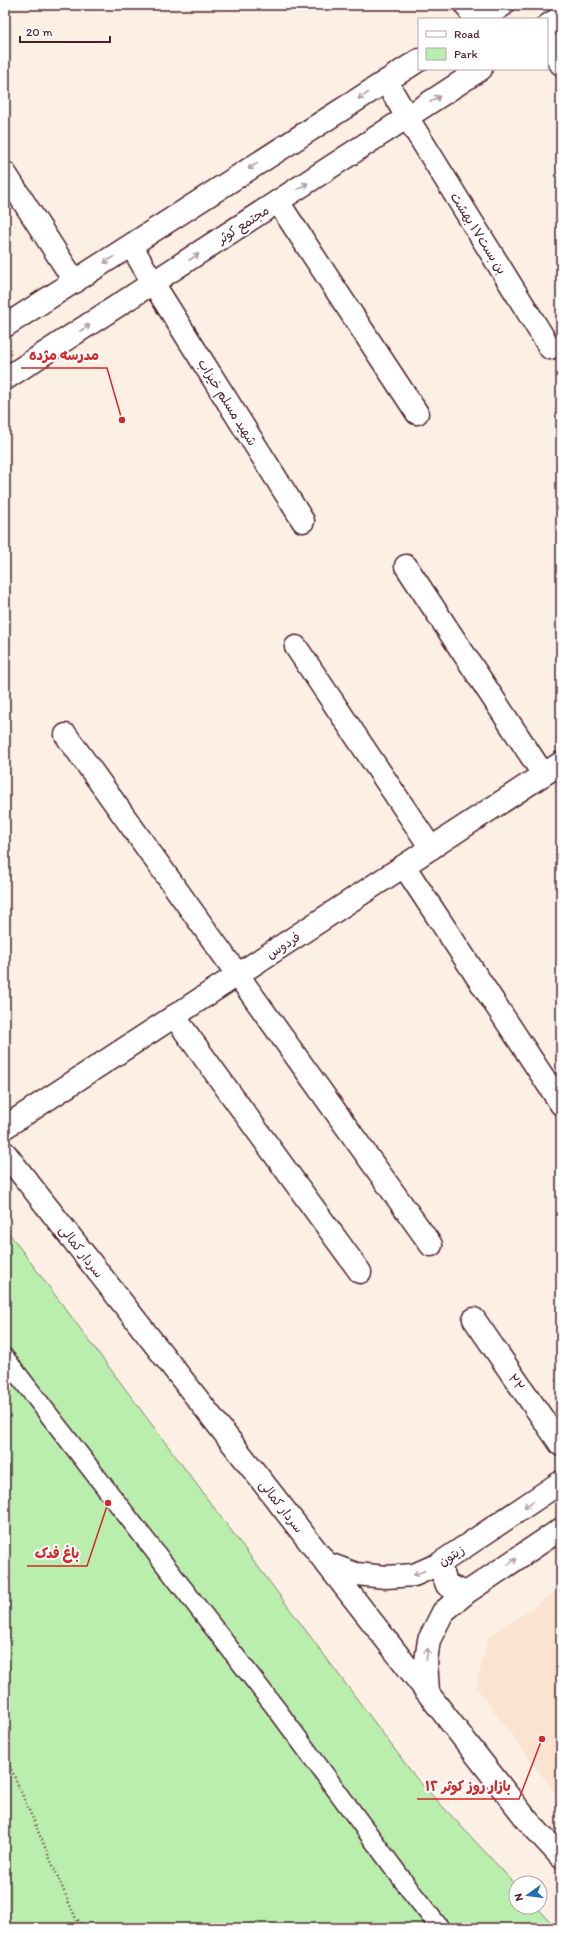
<svg xmlns="http://www.w3.org/2000/svg" width="566" height="1933" viewBox="0 0 566 1933" font-family="Itim,'Playpen Sans Arabic',sans-serif">
<style>
.built{fill:#fae4d1}
.green{fill:#baeeaf;stroke:#82866d}
.lines{fill:none;stroke-linecap:round;stroke-linejoin:round}
.lane-casing{stroke:#4a1f2b;stroke-width:21}
.street-casing{stroke:#4a1f2b;stroke-width:25}
.secondary-casing{stroke:#4a1f2b;stroke-width:25}
.path{stroke:#4a1f2b;stroke-width:2.5;stroke-dasharray:1 3;stroke-linecap:butt}
.lane{stroke:#fff;stroke-width:18}
.street{stroke:#fff;stroke-width:22}
.secondary{stroke:#fff;stroke-width:22}
.oneway{stroke:#ae9aa0}
.labels{text-anchor:middle;stroke-width:4;stroke-linejoin:round;paint-order:stroke}
.street-label{font-size:13px;fill:#4a1f2b;stroke:#fff}
.leader{fill:none;stroke:#d62828;stroke-width:1.5}
.callout-dot{fill:#d62828;stroke:#fff;stroke-width:1.5}
.callout-label{font-size:14px;text-anchor:middle;font-weight:bold;fill:#d62828;stroke:#fff;stroke-width:4;stroke-linejoin:round;paint-order:stroke}
</style>
<rect width="100%" height="100%" fill="#fcefe4"/>
<filter id="ink" filterUnits="userSpaceOnUse"><feTurbulence type="fractalNoise" baseFrequency=".025" numOctaves="2"/><feDisplacementMap in="SourceGraphic" scale="8" xChannelSelector="R" yChannelSelector="G"/><feConvolveMatrix kernelMatrix="1 2 1 2 8 2 1 2 1" color-interpolation-filters="sRGB"/></filter>
<g filter="url(#ink)">
<path class="built" d="M561 1589V1801L476 1687 488 1637Z"/>
<path class="green" d="M5 1228 416 1778 516 1885V1907H537L556 1928H5Z"/>
<g class="lines">
<g class="lane-casing">
<path id="lane" d="M5 1358 278 1711 410 1890 440 1928"/>
</g>
<g class="street-casing">
<path id="street" d="M466 5 475 19
M547 42 561 64
M407 117 550 348
M5 173 75 282
M278 202 417 413
M153 283 303 521
M406 566 543 774
M296 647 431 848
M66 735 431 1245
M404 866 561 1104
M174 1016 360 1272
M474 1319 561 1445"/>
</g>
<g class="secondary-casing">
<path id="secondary" d="M482 19 503 5
M547 26 561 17
M386 81 407 117
M131 245 153 283
M5 326 419 60
M5 379 481 69
M5 1127 561 763
M5 1153 528 1821 561 1857
M326 1563 356 1574 386 1577 414 1575 439 1564 561 1482
M439 1564 447 1585 466 1593
M428 1692 426 1661 429 1640 443 1612 466 1593 561 1529"/>
</g>
<path class="path" d="M5 1755 80 1928
M78 1920 86 1928"/>
<use href="#lane" class="lane"/>
<use href="#street" class="street"/>
<use href="#secondary" class="secondary"/>
</g>
<defs><path id="oneway-shaft" d="M-6 0H5M1.5-3L5.5 0L1.5 3" fill="none" stroke-width="1.6" stroke-linecap="round" stroke-linejoin="round"/></defs>
<g class="oneway">
<use href="#oneway-shaft" transform="translate(363 96) rotate(147)"/>
<use href="#oneway-shaft" transform="translate(435 99) rotate(-33)"/>
<use href="#oneway-shaft" transform="translate(253 166) rotate(147)"/>
<use href="#oneway-shaft" transform="translate(303 186) rotate(-33)"/>
<use href="#oneway-shaft" transform="translate(194 257) rotate(-33)"/>
<use href="#oneway-shaft" transform="translate(109 260) rotate(147)"/>
<use href="#oneway-shaft" transform="translate(85 328) rotate(-33)"/>
<use href="#oneway-shaft" transform="translate(529 1504) rotate(146)"/>
<use href="#oneway-shaft" transform="translate(512 1562) rotate(-34)"/>
<use href="#oneway-shaft" transform="translate(419 1573) rotate(158)"/>
<use href="#oneway-shaft" transform="translate(427 1654) rotate(-82)"/>
</g>
</g>
<g class="labels">
<g class="street-label">
<text transform="translate(243 224) rotate(-33)" y="5">مجتمع کوثر</text>
<text transform="translate(479 233) rotate(58)" y="5">بن بست۱۷ بهشت</text>
<text transform="translate(228 402) rotate(58)" y="5">شهید مسلم خیزاب</text>
<text transform="translate(283 945) rotate(-33)" y="5">فردوس</text>
<text transform="translate(82 1251) rotate(52)" y="5">سردار کمالی</text>
<text transform="translate(517 1382) rotate(55)" y="5">۲۲</text>
<text transform="translate(282 1506) rotate(52)" y="5">سردار کمالی</text>
<text transform="translate(451 1555) rotate(-32)" y="5">زیتون</text>
</g>
</g>
<path class="leader" d="M122 420L107 368H21M108 1503L87 1566H27M542 1739L519 1799H417"/>
<g class="callout-dot">
<circle cx="122" cy="420" r="4"/>
<circle cx="108" cy="1503" r="4"/>
<circle cx="542" cy="1739" r="4"/>
</g>
<g class="callout-label">
<text x="64" y="360">مدرسه مژده</text>
<text x="57" y="1558">باغ فدک</text>
<text x="468" y="1791">بازار روز کوثر ١٢</text>
</g>
<rect width="566" height="1933" fill="none" stroke="#fff" stroke-width="20"/>
<rect x="10" y="10" width="546" height="1913" fill="none" stroke="#4a1f2b" stroke-width="1.5" filter="url(#ink)"/>
<rect x="418" y="18" width="130" height="52" fill="#ffffff" stroke="#b7a5aa"/>
<rect x="426" y="31" width="20" height="6" fill="#ffffff" stroke="#b7a5aa"/>
<text x="454" y="38" font-size="12" fill="#4a1f2b">Road</text>
<rect x="426" y="48" width="20" height="12" fill="#baeeaf" stroke="#b7a5aa"/>
<text x="454" y="58" font-size="12" fill="#4a1f2b">Park</text>
<g transform="translate(528 1895) rotate(256)"><circle r="19" fill="#ffffff" stroke="#b7a5aa"/>
<path d="M0-3L7 15L0 10L-7 15Z" fill="#1f6fb2"/>
<text y="-6" font-size="11" font-weight="bold" text-anchor="middle" fill="#4a1f2b">N</text>
</g>
<path d="M20 36v6h90v-6" fill="none" stroke="#4a1f2b" stroke-width="2"/>
<text x="26" y="36" font-size="12" fill="#4a1f2b" stroke="#ffffff" stroke-width="3" paint-order="stroke">20 m</text>
</svg>
